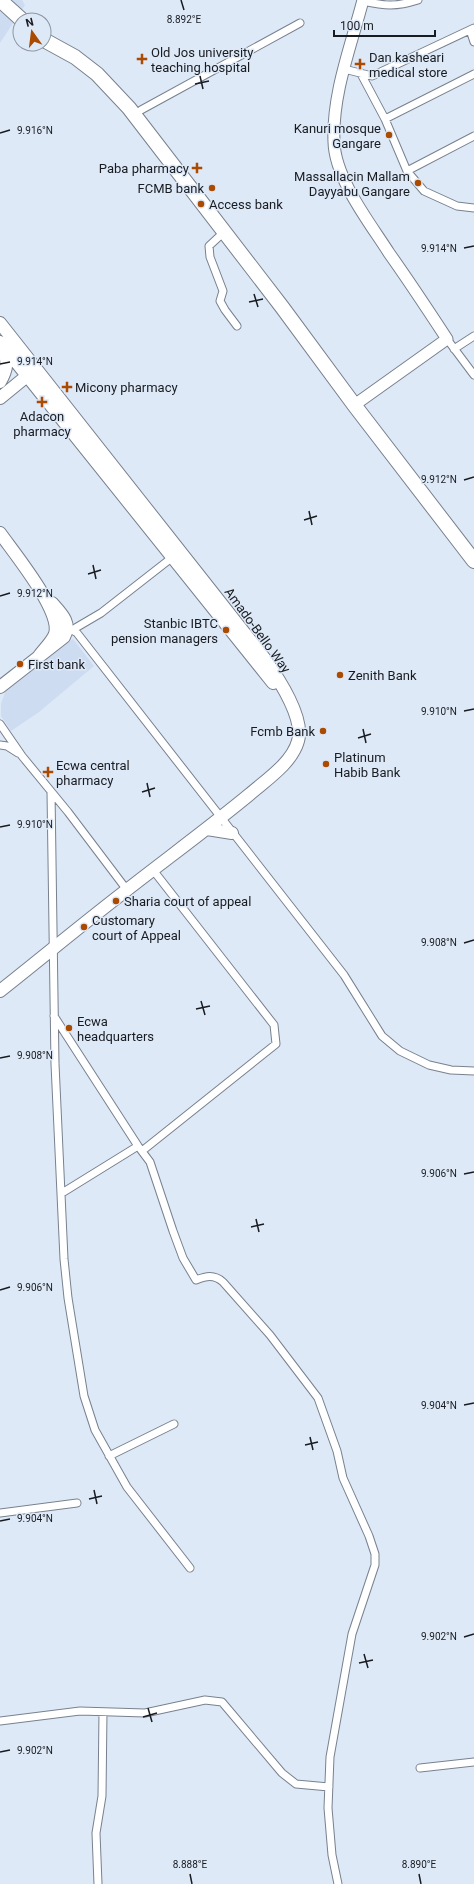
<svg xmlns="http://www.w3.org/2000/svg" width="474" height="1884" viewBox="0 0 474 1884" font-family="Roboto,sans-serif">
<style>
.built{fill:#cddcf1}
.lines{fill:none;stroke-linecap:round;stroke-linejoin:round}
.street-casing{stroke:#78818e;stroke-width:9}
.secondary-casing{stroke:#78818e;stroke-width:13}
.primary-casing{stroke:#78818e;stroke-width:14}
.highway-casing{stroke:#78818e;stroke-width:16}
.street{stroke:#fff;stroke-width:7}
.secondary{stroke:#fff;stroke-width:11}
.primary{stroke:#fff;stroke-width:12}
.highway{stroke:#fff;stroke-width:14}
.ticks{fill:none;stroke:#181b20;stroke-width:1.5}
.poi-dot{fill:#ab4b02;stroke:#dee9f8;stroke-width:1.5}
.labels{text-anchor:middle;stroke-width:3;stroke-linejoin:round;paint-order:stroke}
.poi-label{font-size:13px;fill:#181b20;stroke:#dee9f8;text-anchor:start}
.street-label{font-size:13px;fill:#181b20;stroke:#dee9f8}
.ticks-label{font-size:10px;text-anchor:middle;fill:#181b20;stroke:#dee9f8;stroke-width:3;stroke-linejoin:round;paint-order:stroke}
</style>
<rect width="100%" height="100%" fill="#dee9f8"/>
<path class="built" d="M0 0H22L25 5 0 43Z
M73 639 94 666 39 712 11 731 1 716V704L6 689Z"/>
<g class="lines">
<g class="street-casing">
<path id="street" d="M363 1C385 6 396 7 418 0
M470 30 474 42
M344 69 372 76 474 28
M360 72 385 119 407 171 424 191 457 206 474 208
M141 110 300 23
M385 119 474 74
M407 171 474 136
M224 232 209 246 210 257 223 291 220 301 225 310 237 326
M447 339 474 375
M454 349 474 336
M64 628 72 630 77 633 344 975 382 1036 400 1051 429 1065 451 1070 474 1071
M72 630 101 613 174 556
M0 724 22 756 68 812 127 890
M0 745 7 746 18 753
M51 792 55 1064 64 1259 68 1298 84 1396 95 1430 127 1487 190 1568
M54 1016 138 1146 150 1162 173 1231 183 1258 196 1280C206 1276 214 1274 223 1282L270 1335 318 1398 337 1451 343 1478 369 1536 375 1554V1565L352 1634 330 1757 328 1808 332 1855 338 1884
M142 1151 276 1044 274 1025 153 870
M62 1193 138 1146
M109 1456 174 1424
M0 1513 77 1503
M0 1721 80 1711 145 1713 205 1700 222 1702 282 1773 296 1784 329 1787
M420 1768 474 1762
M98 1884 96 1833 102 1796 103 1712"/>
</g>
<g class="secondary-casing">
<path id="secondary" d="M360 401 447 339C428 310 409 281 389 253 370 223 335 179 334 142 332 94 351 46 363 0"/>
</g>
<g class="primary-casing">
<path id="primary" d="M0 323 265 659C278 678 305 718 298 741 292 763 266 780 250 794 210 827 169 857 128 889 85 922 43 957 0 991
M0 342 273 683
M0 382C7 370 9 360 2 348
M0 398 33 371
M0 533C14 553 62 611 55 634 52 642 44 649 39 656
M0 687 64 637C72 623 61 613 52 603
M207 829 232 833"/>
</g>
<g class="highway-casing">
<path id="highway" d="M0 0 22 20
M44 40 75 57 97 74 129 108 282 307 355 406 474 561"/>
</g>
<use href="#street" class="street"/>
<use href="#secondary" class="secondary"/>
<use href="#primary" class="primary"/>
<use href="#highway" class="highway"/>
</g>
<path class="ticks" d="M181 0 184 10M200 76 203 89M195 84 209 81M0 133 10 130M464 248 474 246M254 294 258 307M249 302 263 299M0 364 10 362M464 480 474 477M309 511 312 525M304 520 317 516M93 565 96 579M88 574 101 570M0 596 10 593M464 711 474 709M363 729 366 743M358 738 371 734M147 783 150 797M142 792 155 788M0 827 10 825M464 943 474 940M201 1001 205 1015M196 1009 210 1006M0 1058 10 1056M464 1174 474 1172M256 1219 259 1232M251 1227 264 1224M0 1290 10 1287M464 1405 474 1403M310 1437 313 1450M305 1445 318 1442M94 1490 97 1504M89 1499 102 1496M0 1521 10 1519M464 1637 474 1634M364 1654 368 1668M359 1663 373 1660M148 1708 152 1722M143 1717 157 1713M0 1752 10 1750M190 1874 192 1884M419 1874 421 1884"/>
<g class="poi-dot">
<path d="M140 53h4v4h4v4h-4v4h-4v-4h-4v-4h4z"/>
<path d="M358 58h4v4h4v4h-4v4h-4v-4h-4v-4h4z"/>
<circle cx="389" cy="135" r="4"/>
<path d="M195 162h4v4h4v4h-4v4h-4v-4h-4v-4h4z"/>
<circle cx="418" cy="183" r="4"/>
<circle cx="212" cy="188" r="4"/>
<circle cx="201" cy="204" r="4"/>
<path d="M65 381h4v4h4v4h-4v4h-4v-4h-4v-4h4z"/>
<path d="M40 396h4v4h4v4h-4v4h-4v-4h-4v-4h4z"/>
<circle cx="226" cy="630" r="4"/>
<circle cx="20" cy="664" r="4"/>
<circle cx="340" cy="675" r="4"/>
<circle cx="323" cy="731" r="4"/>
<circle cx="326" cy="764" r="4"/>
<path d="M46 766h4v4h4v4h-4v4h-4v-4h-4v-4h4z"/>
<circle cx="116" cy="901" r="4"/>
<circle cx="84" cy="927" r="4"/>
<circle cx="69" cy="1028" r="4"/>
</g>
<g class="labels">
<g class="poi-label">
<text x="151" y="57">Old Jos university<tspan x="151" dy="15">teaching hospital</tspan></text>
<text x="369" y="62">Dan kasheari<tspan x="369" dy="15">medical store</tspan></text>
<text x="381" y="133" text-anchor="end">Kanuri mosque<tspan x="381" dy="15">Gangare</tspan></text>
<text x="189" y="173" text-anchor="end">Paba pharmacy</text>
<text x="410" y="181" text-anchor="end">Massallacin Mallam<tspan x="410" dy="15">Dayyabu Gangare</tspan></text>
<text x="204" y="193" text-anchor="end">FCMB bank</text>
<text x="209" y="209">Access bank</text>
<text x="75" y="392">Micony pharmacy</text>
<text x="42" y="421" text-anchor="middle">Adacon<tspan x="42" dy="15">pharmacy</tspan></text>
<text x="218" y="628" text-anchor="end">Stanbic IBTC<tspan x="218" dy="15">pension managers</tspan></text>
<text x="28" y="669">First bank</text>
<text x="348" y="680">Zenith Bank</text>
<text x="315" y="736" text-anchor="end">Fcmb Bank</text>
<text x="334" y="762">Platinum<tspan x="334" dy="15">Habib Bank</tspan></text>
<text x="56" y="770">Ecwa central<tspan x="56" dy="15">pharmacy</tspan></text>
<text x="124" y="906">Sharia court of appeal</text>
<text x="92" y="925">Customary<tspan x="92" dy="15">court of Appeal</tspan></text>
<text x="77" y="1026">Ecwa<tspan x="77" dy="15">headquarters</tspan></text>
</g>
<g class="street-label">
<text transform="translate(258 630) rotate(54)" y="5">Amado-Bello Way</text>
</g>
</g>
<g class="ticks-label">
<text x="184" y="23">8.892°E</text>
<text x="35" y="134">9.916°N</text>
<text x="439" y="252">9.914°N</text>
<text x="35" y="365">9.914°N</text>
<text x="439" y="483">9.912°N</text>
<text x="35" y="597">9.912°N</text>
<text x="439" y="715">9.910°N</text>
<text x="35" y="828">9.910°N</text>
<text x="439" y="946">9.908°N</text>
<text x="35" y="1059">9.908°N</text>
<text x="439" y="1177">9.906°N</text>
<text x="35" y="1291">9.906°N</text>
<text x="439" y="1409">9.904°N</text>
<text x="35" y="1522">9.904°N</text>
<text x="439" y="1640">9.902°N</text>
<text x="35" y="1754">9.902°N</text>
<text x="190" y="1868">8.888°E</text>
<text x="419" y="1868">8.890°E</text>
</g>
<g transform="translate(32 32) rotate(346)"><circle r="19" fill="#dee9f8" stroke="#8f97a2"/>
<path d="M0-3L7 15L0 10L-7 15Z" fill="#ab4b02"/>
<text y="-6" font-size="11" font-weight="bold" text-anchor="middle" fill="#181b20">N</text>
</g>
<path d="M334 30v6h101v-6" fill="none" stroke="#181b20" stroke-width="2"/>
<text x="340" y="30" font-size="12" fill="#181b20" stroke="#dee9f8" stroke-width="3" paint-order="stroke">100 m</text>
</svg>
